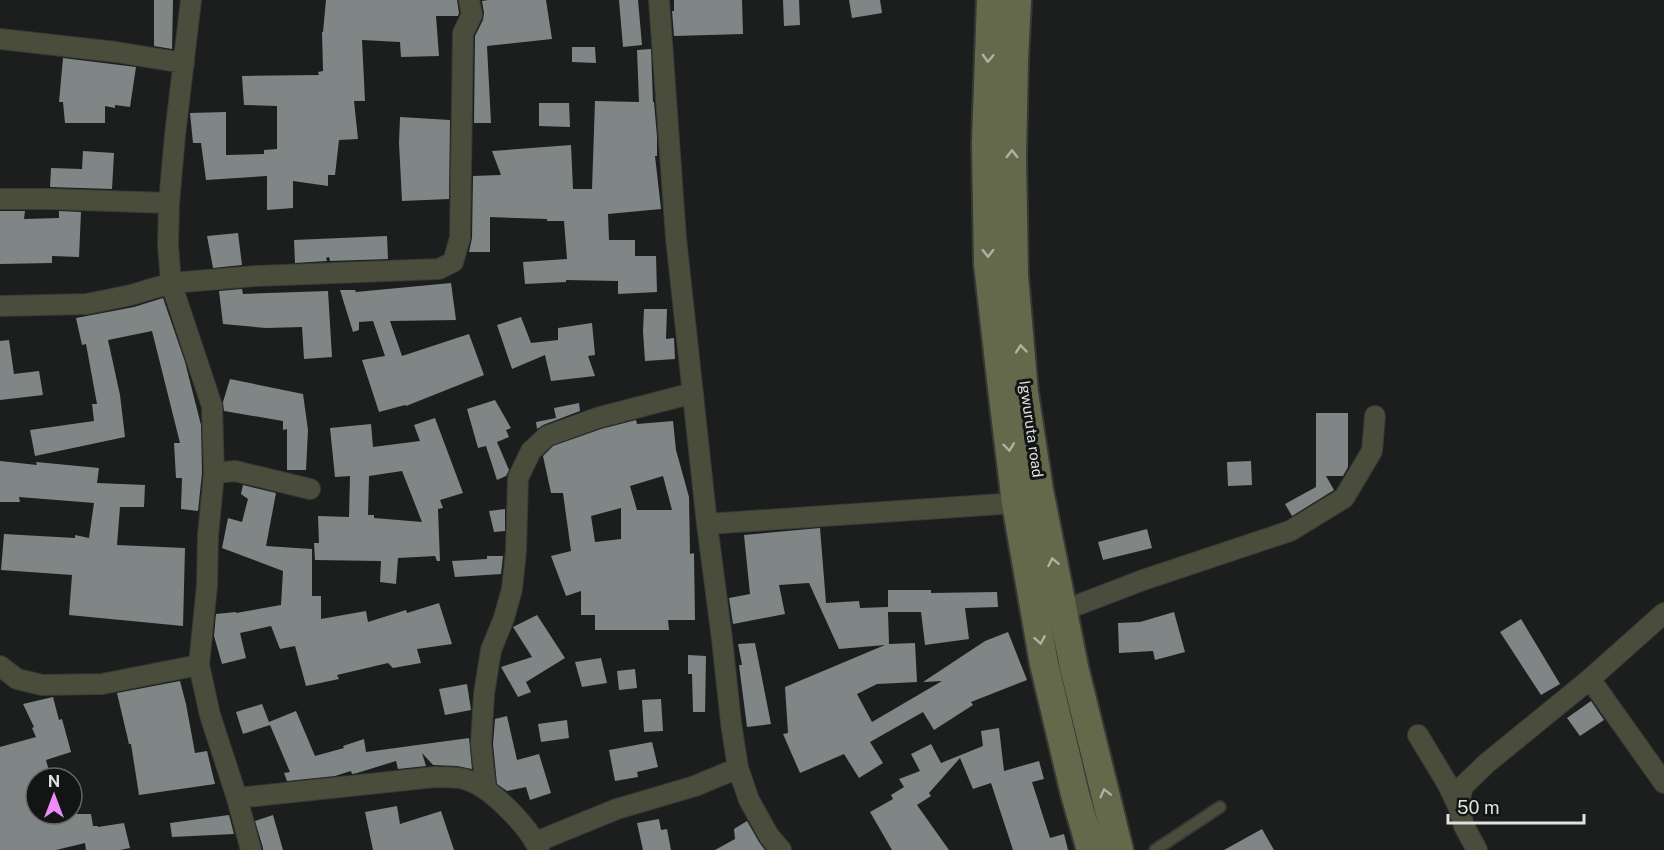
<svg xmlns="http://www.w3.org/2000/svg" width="1664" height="850" viewBox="0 0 1664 850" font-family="'Public Sans',sans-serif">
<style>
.building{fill:#808685;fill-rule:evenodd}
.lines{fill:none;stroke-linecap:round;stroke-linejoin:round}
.lane-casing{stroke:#373937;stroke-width:14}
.street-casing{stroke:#373937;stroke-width:22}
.secondary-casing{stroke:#373937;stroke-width:32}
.lane{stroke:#4a4d3b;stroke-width:10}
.street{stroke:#4a4d3b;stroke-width:20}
.secondary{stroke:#63694a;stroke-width:28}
.oneway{stroke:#aeb2a4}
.labels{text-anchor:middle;stroke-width:6;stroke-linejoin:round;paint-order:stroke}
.street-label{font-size:15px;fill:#e0e2e0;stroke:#121513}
</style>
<rect width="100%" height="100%" fill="#1b1e1c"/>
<path class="building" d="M154 0H173L172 49 154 46Z
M326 0H457L459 13 458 16H436L439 56 401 57 400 42 362 40 365 101H354L358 139 339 140 335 175H328V186L293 181V208L267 210V176L206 180 201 143H193L190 113 226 112V155L264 154V150L277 149V106L244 105 242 76 319 75 318 72 323 71 322 32H323Z
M488 0H546L552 39 487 46 491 123H474L475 36 483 20 484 13 482 1Z
M619 0H638L642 45 623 47Z
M674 0H742L743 34 674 36 672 11H674Z
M783 0H799L800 25 784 26Z
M849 0H880L882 13 852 18Z
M572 47H595L596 63 572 62Z
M651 49 653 102H654L657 137V156H655L661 209 608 214 609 240H635V256H656L657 292 618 294V281L566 280V282L525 284 523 262 567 259 564 221H547V219L490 217V252H469L472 238 473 176 501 175 492 151 571 145 573 189H592L595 101 639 102 637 50Z
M63 58 136 67 130 107 115 105V108L105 106V123H65L63 102H59Z
M539 103H569L570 127 539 126Z
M400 117 450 120 449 199 402 201 399 143Z
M83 151 114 153 112 189 50 187 51 168 82 169Z
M0 211H25L24 219 59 218V211L81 212 79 257 52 256V263L0 264Z
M238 233 242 265 213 268 207 236Z
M387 236 388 259 330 261 329 257 326 258 327 261 295 263 294 240Z
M451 283 456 320 390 321 402 356 469 334 484 375 406 406 405 405 379 412 362 360 385 356 373 321 359 322V330L353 332 340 290H355L356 292Z
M242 289 243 294 328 291 332 357 304 359 302 327 266 328 223 324 219 291Z
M163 298 185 362 201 425 202 473 198 511 181 509 182 478H176L174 443H180L152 331 108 340 120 395 125 437 35 456 30 430 94 421 92 404H97L86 344 82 345 76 318 134 307Z
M644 309H667L666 339 674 338 675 359 645 361 643 331Z
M521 317 531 343 558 340V328L592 323 595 355 588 356 595 376 551 381 545 355 512 369 497 325Z
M9 340 14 374 39 371 43 395 0 400V341Z
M230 379 303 394 308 430 306 470H287V429L283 430V421L224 411 223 402Z
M495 400 511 428 506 430 509 437 497 442 509 470 506 476 497 480 486 446 478 448 467 409Z
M579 403 580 411 543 425 537 429 536 422 556 418 554 408Z
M1316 413H1348V467L1343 476H1326L1334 490 1292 516 1285 504 1316 487Z
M435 418 463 493 440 500 443 508 438 509 440 561H437L435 556 398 558 396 584 380 582 381 561 315 560 314 543H319L318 516 349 517 350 476 335 477 330 428 371 424 373 447 420 441 414 425ZM402 471 422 522 374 518V515H368L369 476Z
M636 420 637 424 673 421 676 450 689 497 690 554 694 553 695 620H668L669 630H595V615H581V591L566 596 551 556 571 551 563 493H551L543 456 553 446 601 429ZM663 476 672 510H637L630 486ZM621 508V539L595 542 591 516Z
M0 461 37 465 36 462 99 468 97 483 145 485 144 507H120L117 545 185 548 183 626 69 615 72 575 1 570 4 534 75 538V535L89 538 94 503 19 497 20 502H0Z
M1251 461 1252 485 1228 486 1227 462Z
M243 485 276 493 266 546 312 549V596H321V619L366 611 368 622 406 610 407 613 439 603 452 644 417 649 421 663 393 668 388 663 337 675 339 679 306 686 295 646 280 649 271 626 240 633 246 658 222 664 214 636 216 614 236 612V613L281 605 283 571 222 548 228 518 242 522 248 499 241 494Z
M505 509V531L494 532 489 511Z
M820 528 826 603 859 601 860 608 888 607V590H931V593L997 592 998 607 965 608 969 639 925 645 921 612H888L889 644 915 643 917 682 877 684 857 694 872 722 942 681 923 682 985 641 1008 632 1027 680 971 702 973 705 934 730 923 712 870 742 883 763 859 778 844 754 800 773 783 734 788 733 785 687 885 645 839 649 809 583 779 585 785 614 733 624 729 598 750 594 744 535Z
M1147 529 1152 548 1103 560 1098 542Z
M487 556H503L501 574 455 577 452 561 487 559Z
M1174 612 1185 652 1155 660 1153 651 1119 653 1118 623 1140 622Z
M537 615 565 658 526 682 531 692 518 697 501 667 532 657 513 627Z
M1521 619 1560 684 1541 695 1500 632Z
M755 643 771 724 747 727 739 665H742L738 644Z
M688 655 706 656 705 712H693L692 674H688Z
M601 658 607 683 582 687 575 662Z
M635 669 637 688 619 690 617 671Z
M180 681 186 704 195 753 207 751 215 784 139 795 131 744H129L117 693Z
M467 684 471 710 445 715 439 689Z
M53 697 59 720 62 719 71 752 46 760 51 778H36V814H91L93 826H98V827L124 823 130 848 120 850H86L85 843 56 850H0V747L36 737 32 728 34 727 23 704Z
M661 699 663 731 644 732 642 700Z
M1591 701 1604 720 1580 736 1567 718Z
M262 704 269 722 296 711 315 756 344 748 343 746 364 739 366 752 469 738 472 769 457 766 433 765 422 753 426 766 398 769 396 761 357 773 352 774 351 771 335 776 287 781 284 773 290 772 270 725 243 734 236 712Z
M507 716 517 760 539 754 551 793 530 800 526 787 507 791 497 784 493 744 495 719Z
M567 720 569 738 541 742 538 724Z
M999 728 1004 771 1039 761 1044 779 1032 782 1050 838 1064 834 1068 850H1013L991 783 973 789 960 758 929 793 931 796 917 805 949 850H892L870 812 893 799 891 795 904 787 899 779 920 771 911 754 931 744 941 763 983 746 981 731Z
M652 742 658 767 637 772 638 777 615 781 609 750Z
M397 806 400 824 441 811 454 850H373L365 812Z
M229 815 234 834 172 837 170 823Z
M273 815 283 850H263V848L255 821Z
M659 819 661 830 667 829 671 850H643L637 823Z
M747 821 759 842 765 850H715L735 839 734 829Z
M1262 829 1274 850H1224Z"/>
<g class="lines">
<g class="lane-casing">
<path id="lane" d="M1155 850 1220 807"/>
</g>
<g class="street-casing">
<path id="street" d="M191 0 175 135 169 203 168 245 171 283 212 406 214 473 208 536 207 585 199 665 210 715 237 798 251 850
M659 0 676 238 707 524 722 639 731 723 738 768 749 800 769 836 781 850
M0 39 116 52 184 63
M0 199H50L169 203
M0 306 87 304 131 295 171 283 257 276 439 269 453 262 460 238 463 33 472 15 469 0
M214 473 235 471 310 489
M707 524 1016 503
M1062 611 1143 580 1290 531 1344 498 1372 451 1375 416
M0 666 17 679 42 685 102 684 199 665
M1590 679 1664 783
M1418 735 1447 783 1458 806
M486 790 481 744 484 694 491 650 504 618 512 589 516 551 518 478 531 451 547 436 597 418 693 393
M237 798 435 777C445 778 458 776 467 780 492 788 529 827 539 850
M536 842 617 809 695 786 738 768
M1477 850 1464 826 1458 806 1463 786 1487 763 1590 679 1664 613"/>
</g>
<g class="secondary-casing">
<path id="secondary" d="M991 0 986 143 988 264 1002 388 1016 503 1044 664 1075 794 1091 850
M1017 0 1014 60 1012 156 1014 276 1024 393 1039 490 1074 667 1119 850"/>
</g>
<use href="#lane" class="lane"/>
<use href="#street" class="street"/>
<use href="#secondary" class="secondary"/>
</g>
<defs><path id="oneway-chevron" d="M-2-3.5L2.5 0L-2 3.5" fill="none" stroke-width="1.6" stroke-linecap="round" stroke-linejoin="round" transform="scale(1.5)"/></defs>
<g class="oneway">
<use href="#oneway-chevron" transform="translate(988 58) rotate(92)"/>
<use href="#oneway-chevron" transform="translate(1012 154) rotate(-90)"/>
<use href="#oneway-chevron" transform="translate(988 253) rotate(89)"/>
<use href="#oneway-chevron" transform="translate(1021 349) rotate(-95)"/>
<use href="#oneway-chevron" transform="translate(1009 447) rotate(83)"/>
<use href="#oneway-chevron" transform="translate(1053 562) rotate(-101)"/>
<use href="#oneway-chevron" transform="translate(1040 640) rotate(80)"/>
<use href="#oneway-chevron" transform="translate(1105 793) rotate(-104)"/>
</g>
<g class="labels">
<g class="street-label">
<text transform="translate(1031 429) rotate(82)" y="5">Igwuruta road</text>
</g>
</g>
<g transform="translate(54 796)"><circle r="28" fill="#121513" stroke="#646765" stroke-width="1.5"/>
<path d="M0-4.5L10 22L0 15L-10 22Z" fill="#ed8cf9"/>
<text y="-9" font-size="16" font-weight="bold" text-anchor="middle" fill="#e0e2e0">N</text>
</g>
<path d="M1448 814v9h136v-9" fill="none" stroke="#e0e2e0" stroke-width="3"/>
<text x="1457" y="814" font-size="18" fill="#e0e2e0" stroke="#121513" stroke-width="4.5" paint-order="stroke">50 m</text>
</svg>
